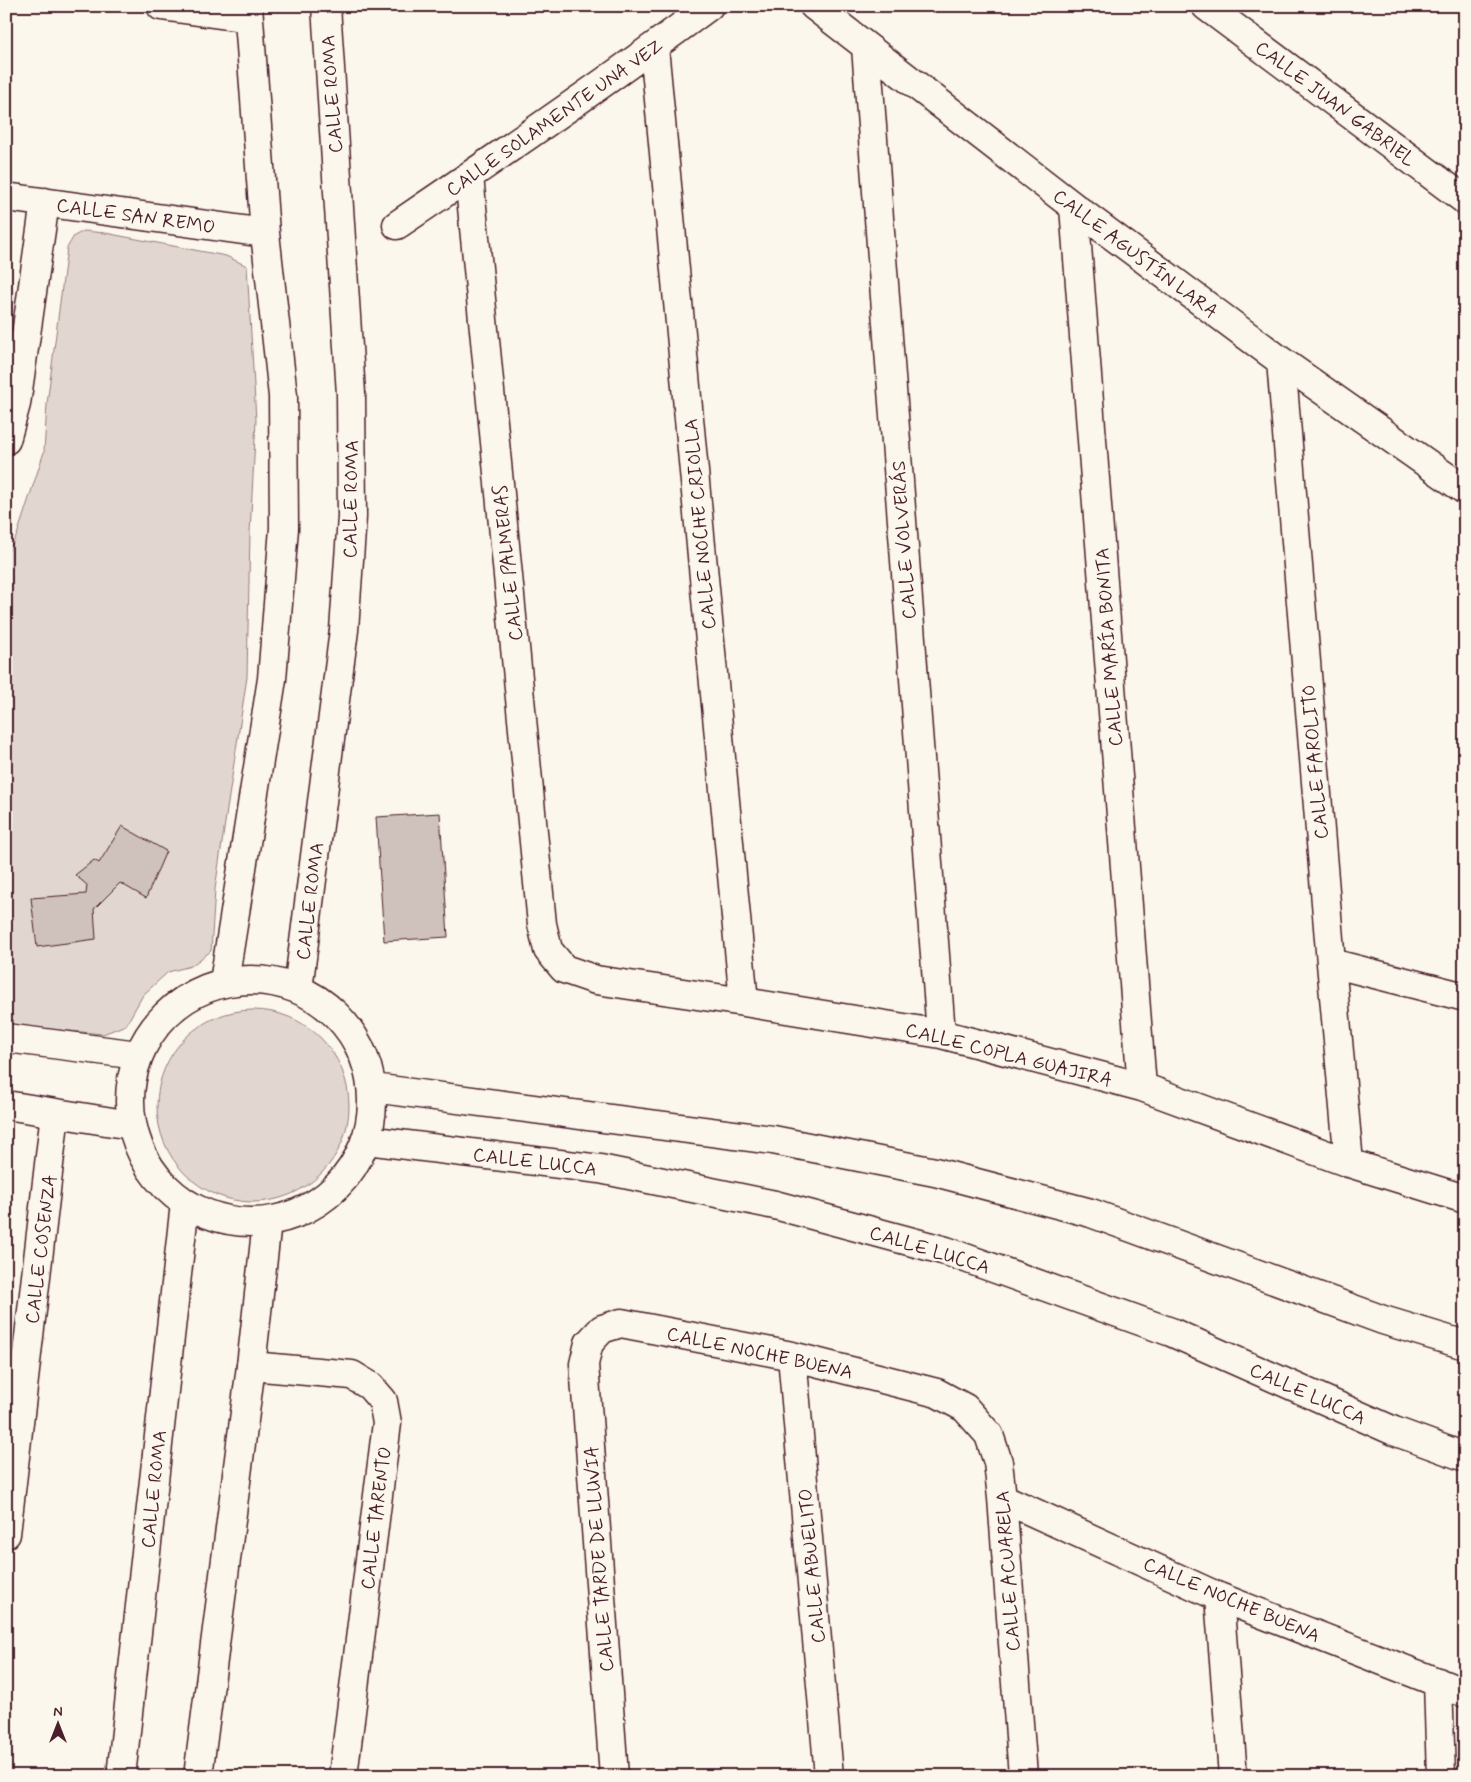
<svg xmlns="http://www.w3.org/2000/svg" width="1471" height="1782" viewBox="0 0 1471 1782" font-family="Mynerve,sans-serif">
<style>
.green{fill:#e2d7d0;stroke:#967b7e}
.building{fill:#cfc2bc;stroke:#4a1f2b}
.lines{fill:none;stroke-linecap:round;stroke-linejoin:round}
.street-casing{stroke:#4a1f2b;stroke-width:31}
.secondary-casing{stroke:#4a1f2b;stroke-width:31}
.street{stroke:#fbf7ec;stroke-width:28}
.secondary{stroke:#fbf7ec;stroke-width:28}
.labels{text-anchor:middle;stroke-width:4;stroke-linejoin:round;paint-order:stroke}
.street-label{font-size:19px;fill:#4a1f2b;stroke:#fbf7ec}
</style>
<rect width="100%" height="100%" fill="#fbf7ec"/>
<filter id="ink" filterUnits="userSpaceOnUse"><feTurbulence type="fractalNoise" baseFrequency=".02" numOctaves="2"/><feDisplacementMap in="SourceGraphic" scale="10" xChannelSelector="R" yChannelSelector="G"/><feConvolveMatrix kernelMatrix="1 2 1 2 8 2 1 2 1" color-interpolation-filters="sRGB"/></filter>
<g filter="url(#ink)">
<path class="green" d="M84 231 105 233 226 256 247 266 256 420 250 532 247 677 215 889 211 951 191 966 168 972 143 995 126 1025 103 1034 6 1025V556L17 535 44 452 47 404 67 248 74 236Z
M157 1106a96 96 0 1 1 192 0a96 96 0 1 1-192 0Z"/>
<path class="building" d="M440 813 448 937 384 941 376 817Z
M122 826 166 851 146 898 120 883 94 909 96 939 37 947 31 898 86 894 87 885 75 875 94 860 99 863Z"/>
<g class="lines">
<g class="street-casing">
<path id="street" d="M161 6 249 18
M814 6 1074 207 1281 361 1465 490
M1206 6 1465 200
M654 47 744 1002
M866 47 941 1034
M469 176 542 924 548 950 564 969 596 980 744 1002 941 1034 1142 1087 1349 1163 1465 1199
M6 197 265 233
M1074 207 1142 1087
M397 225C502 154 607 82 709 6
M1281 361 1331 963 1349 1163
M6 440 16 404 45 202
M1331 963 1465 997
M224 982 272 679 284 528 283 396 265 233 248 6
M298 989 344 630 352 517 351 394 326 6
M6 1038 138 1055
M6 1105 131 1125
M792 1356 829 1776
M251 1366 352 1375 370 1386 383 1401 387 1423 343 1776
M1002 1498 1219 1597 1465 1693
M6 1534 55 1113
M1219 1597 1233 1776
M1438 1682 1441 1776
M614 1776 584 1364 589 1343 602 1329 621 1323 792 1356 937 1393 965 1408 989 1435 998 1462 1002 1498 1023 1776"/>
</g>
<g class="secondary-casing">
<path id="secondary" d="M130 1101a121 121 0 1 1 242 0a121 121 0 1 1-242 0Z
M373 1088 773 1140 935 1172 1091 1213 1383 1320 1465 1345
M367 1140 600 1169 775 1205 946 1251 1171 1332 1394 1431 1465 1457
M121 1776 185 1203
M198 1776 251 1366 267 1222"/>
</g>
<use href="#street" class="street"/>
<use href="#secondary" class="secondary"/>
</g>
</g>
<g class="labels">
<g class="street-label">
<text transform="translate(331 94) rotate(-94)" y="7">CALLE ROMA</text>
<text transform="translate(1336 103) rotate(37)" y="7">CALLE JUAN GABRIEL</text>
<text transform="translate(554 117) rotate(-35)" y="7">CALLE SOLAMENTE UNA VEZ</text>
<text transform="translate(136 215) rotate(8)" y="7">CALLE SAN REMO</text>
<text transform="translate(1136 253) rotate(37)" y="7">CALLE AGUSTÍN LARA</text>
<text transform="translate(350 499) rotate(-89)" y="7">CALLE ROMA</text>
<text transform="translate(699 524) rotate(-95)" y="7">CALLE NOCHE CRIOLLA</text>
<text transform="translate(903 540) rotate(-94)" y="7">CALLE VOLVERÁS</text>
<text transform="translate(507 563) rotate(-96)" y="7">CALLE PALMERAS</text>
<text transform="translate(1108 647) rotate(-94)" y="7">CALLE MARÍA BONITA</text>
<text transform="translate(1314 762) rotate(-95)" y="7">CALLE FAROLITO</text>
<text transform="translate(309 901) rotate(-83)" y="7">CALLE ROMA</text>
<text transform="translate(1009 1054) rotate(14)" y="7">CALLE COPLA GUAJIRA</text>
<text transform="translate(535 1161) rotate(7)" y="7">CALLE LUCCA</text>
<text transform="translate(40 1249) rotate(-83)" y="7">CALLE COSENZA</text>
<text transform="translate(930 1249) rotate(17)" y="7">CALLE LUCCA</text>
<text transform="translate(760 1352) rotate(12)" y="7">CALLE NOCHE BUENA</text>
<text transform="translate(1308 1393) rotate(24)" y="7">CALLE LUCCA</text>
<text transform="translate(153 1489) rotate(-84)" y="7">CALLE ROMA</text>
<text transform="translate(375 1518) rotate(-83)" y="7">CALLE TARENTO</text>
<text transform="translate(598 1559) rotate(-94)" y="7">CALLE TARDE DE LLUVIA</text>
<text transform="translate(811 1566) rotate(-95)" y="7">CALLE ABUELITO</text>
<text transform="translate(1007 1571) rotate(-94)" y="7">CALLE ACUARELA</text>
<text transform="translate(1232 1599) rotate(23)" y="7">CALLE NOCHE BUENA</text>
</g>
</g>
<rect width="1471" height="1782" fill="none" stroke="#fbf7ec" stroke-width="25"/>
<rect x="12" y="12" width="1446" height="1757" fill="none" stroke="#4a1f2b" stroke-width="2" filter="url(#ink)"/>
<g transform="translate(58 1724)" stroke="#fbf7ec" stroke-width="4" paint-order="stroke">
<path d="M0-4L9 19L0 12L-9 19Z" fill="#4a1f2b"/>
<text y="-8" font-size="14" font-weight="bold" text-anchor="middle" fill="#4a1f2b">N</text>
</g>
</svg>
